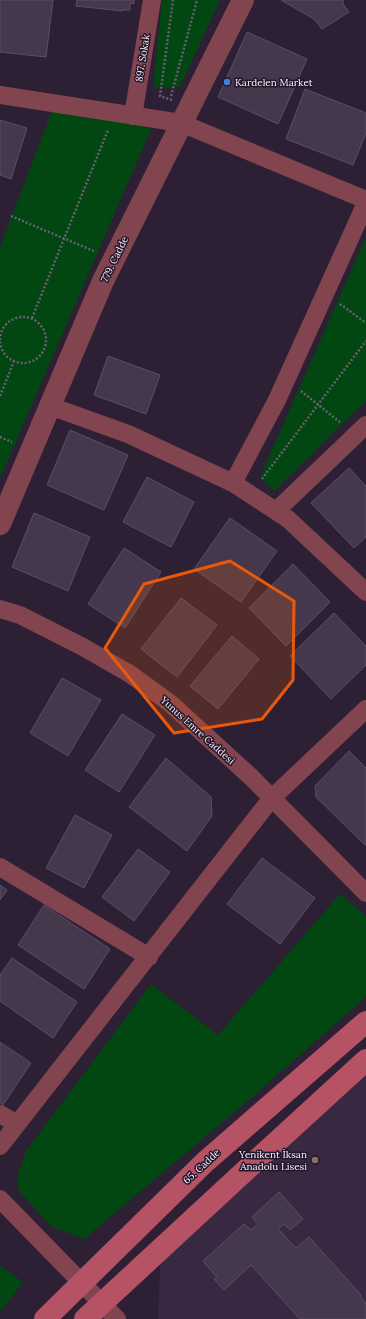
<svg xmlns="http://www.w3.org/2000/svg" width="366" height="1319" viewBox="0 0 366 1319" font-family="Lora,serif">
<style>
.built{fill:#392842}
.green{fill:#024611}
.building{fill:#45374c;stroke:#5d4e64}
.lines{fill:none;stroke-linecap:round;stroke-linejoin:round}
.path{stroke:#6c5f72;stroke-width:2.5;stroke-dasharray:2 2;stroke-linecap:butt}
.minor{stroke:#82454f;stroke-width:18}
.tertiary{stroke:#82454f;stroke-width:22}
.secondary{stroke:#b55365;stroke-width:22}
.marked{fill:#e8590c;fill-opacity:0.2;stroke:#e8590c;stroke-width:3;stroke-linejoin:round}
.shop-dot{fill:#3f7fe0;stroke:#24172a;stroke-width:1.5}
.education-dot{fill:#8d6e63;stroke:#24172a;stroke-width:1.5}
.labels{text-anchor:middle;stroke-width:3;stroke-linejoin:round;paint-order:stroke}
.street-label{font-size:10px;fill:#f9f0fe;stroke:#24172a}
.poi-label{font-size:10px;fill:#f9f0fe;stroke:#24172a;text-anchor:start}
</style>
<rect width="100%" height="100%" fill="#2e2034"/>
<path class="built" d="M366 1070V1319H158L161 1251Z"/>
<path class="green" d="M162 0H220L180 87 153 88Z
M52 111 152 127 0 478V247Z
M366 237V401L274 491 260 477Z
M340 894 366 916V997L244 1104 84 1239 52 1227 19 1191 17 1177 26 1151 151 984 218 1035Z
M0 1265 23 1282 1 1311 0 1310Z"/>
<path class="building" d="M0 0H53L46 57 0 52Z
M77 0H134V4L130 3V10H122V11L76 6Z
M281 0H343V4L349 12 322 29 314 19Z
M247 32 307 59 278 124 218 97Z
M305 89 366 113V133L353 165 286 139Z
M0 120 27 128 11 179 0 175Z
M108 356 160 375 146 414 94 395Z
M70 430 128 455 104 510 47 485Z
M349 468 366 486V537L354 548 311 503Z
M147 477 194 502 171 547 123 522Z
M34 513 90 537 68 591 12 567Z
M230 518 277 551 241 602 194 569Z
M124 548 161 572 125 628 88 604Z
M293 564 330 602 286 646 249 608Z
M181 598 217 625 177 677 141 649Z
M334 613 366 646V665L331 699 290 656Z
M232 636 259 659 218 709 190 686Z
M62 678 101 700 68 756 30 733Z
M122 714 155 735 119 792 85 770Z
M349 751 366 768V844L365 845 316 797 315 786Z
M166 758 211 797 212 816 187 851 129 807Z
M75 815 112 835 84 888 46 868Z
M138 849 170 872 134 921 102 897Z
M262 858 315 898 280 944 227 904Z
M0 885 7 890 0 900Z
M44 905 110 949 84 989 18 945Z
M12 958 77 1002 53 1038 0 1001V975Z
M0 1042 31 1063 3 1105 0 1103Z
M279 1192 303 1219 290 1230 284 1224 278 1229 296 1248 309 1237 361 1295 360 1296 366 1303V1319H300L251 1265 224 1290 214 1279 217 1277 203 1261 244 1224 251 1230 258 1224 252 1217Z"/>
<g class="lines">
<path class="path" d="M171 96 197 0
M172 100 160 96 173 0
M11 216 96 252
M340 304 366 323
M0 340a23 23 0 1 1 46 0a23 23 0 1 1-46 0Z
M32 318 108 130
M301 391 341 423
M0 396 14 361
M0 437 12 442
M262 479 366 341"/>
<path class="minor" d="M0 95 181 123 366 200
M133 116 152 0
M50 406 128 434 233 483 288 519 366 592
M233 483 277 400 366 203
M276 511 366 425
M0 609 20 615 83 647 130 674 171 704 251 777 366 893
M0 867 149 957
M0 1114 17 1124
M0 1146 271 799 366 709
M0 1199 117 1319"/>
<path class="tertiary" d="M0 524 103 281 243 0"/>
<path class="secondary" d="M45 1319 205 1162 366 1022
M85 1319 246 1170 366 1060"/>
</g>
<path class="marked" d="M230 561 294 601 293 680 262 719 174 733 105 648 144 584Z"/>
<circle class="shop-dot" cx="227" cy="82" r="4"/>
<circle class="education-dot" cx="315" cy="1160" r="4"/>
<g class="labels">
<g class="street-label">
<text transform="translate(142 58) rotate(-81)" y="4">897. Sokak</text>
<text transform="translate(114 259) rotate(-64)" y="4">779. Cadde</text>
<text transform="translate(198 730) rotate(42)" y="4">Yunus Emre Caddesi</text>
<text transform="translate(201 1166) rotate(-43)" y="4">65. Cadde</text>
</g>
<g class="poi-label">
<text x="235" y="86">Kardelen Market</text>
<text x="307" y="1158" text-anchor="end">Yenikent İksan<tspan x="307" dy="12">Anadolu Lisesi</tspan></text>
</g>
</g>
</svg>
